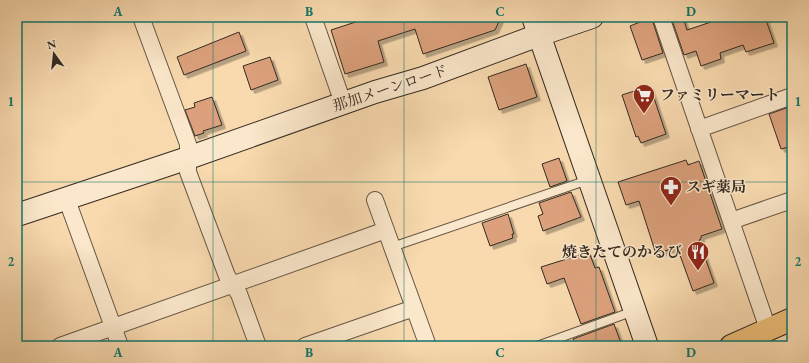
<svg xmlns="http://www.w3.org/2000/svg" width="809" height="363" viewBox="0 0 809 363" font-family="'EB Garamond','Noto Serif JP',serif">
<style>
.building{fill:#dca17c;stroke:#342a21;filter:url(#shadow)}
.lines{fill:none;stroke-linecap:round;stroke-linejoin:round}
.lane-casing{stroke:#655644;stroke-width:10}
.street-casing{stroke:#655644;stroke-width:18}
.secondary-casing{stroke:#342a21;stroke-width:24}
.highway-casing{stroke:#342a21;stroke-width:24}
.lane{stroke:#fbe7cb;stroke-width:8}
.street{stroke:#fbe7cb;stroke-width:16}
.secondary{stroke:#fbe7cb;stroke-width:22}
.highway{stroke:#ecbd78;stroke-width:22}
.grid{fill:none;stroke:#0f766e;stroke-width:1;stroke-opacity:0.55}
.labels{text-anchor:middle;stroke-width:3;stroke-linejoin:round;paint-order:stroke}
.street-label{font-size:15px;fill:#342a21;stroke:#fbe7cb}
.poi-label{font-size:15px;font-weight:bold;fill:#342a21;stroke:#fbe7cb;text-anchor:start}
.neatline{fill:none;stroke:#0f766e;stroke-width:1.5}
.grid-label{font-size:13px;text-anchor:middle;font-weight:bold;fill:#0f766e}
</style>
<defs>
<filter id="shadow"><feDropShadow dx="3.5" dy="3.5" stdDeviation="0" flood-color="#0004"/></filter>
</defs>
<rect width="100%" height="100%" fill="#f9daaf"/>
<filter id="stains"><feTurbulence type="fractalNoise" baseFrequency=".005" numOctaves="4"/><feColorMatrix values="0 0 0 0 .2 0 0 0 0 .09 0 0 0 0 .02 0 0 0 .5 -.17"/></filter>
<radialGradient id="worn" r=".72"><stop offset=".6" stop-color="#630" stop-opacity="0"/><stop offset="1" stop-color="#630" stop-opacity=".3"/></radialGradient>
<path class="building" d="M371 17H501L495 30 423 54 415 29 378 41 384 62 345 74 331 30Z
M671 17H683L687 30 711 22 709 17H765L774 43 746 52 743 45 720 53 721 59 701 66 696 51 684 55Z
M650 18 652 19 663 53 642 60 630 26Z
M239 32 246 51 184 75 177 57Z
M270 57 278 80 251 90 243 66Z
M526 64 537 97 499 110 488 77Z
M650 86 666 134 641 143 638 136 636 137 622 95Z
M212 97 222 125 203 131 204 133 195 136 185 110 195 107 194 103Z
M792 106V146L781 149 769 114Z
M559 158 567 181 550 187 542 164Z
M686 160 688 165 699 161 722 229 701 236V239L699 240 714 283 693 291 677 247 656 254 639 201 626 205 618 182Z
M571 192 581 217 543 231 538 216 543 214 539 203Z
M508 214 514 234H512L513 238 490 246 482 223Z
M589 252 595 268 599 267 615 312 581 324 564 278 547 284 541 267Z
M614 324 622 346H576L573 339Z"/>
<g class="lines">
<g class="lane-casing">
<path id="lane" d="M392 247 588 180
M537 346 634 311"/>
</g>
<g class="street-casing">
<path id="street" d="M141 17 188 144V172L227 276 239 294 258 346
M313 17 343 103
M661 17 768 329
M699 129 792 96
M67 200 120 346
M375 200 428 346
M731 221 792 200
M60 346 386 230
M305 346 414 308"/>
</g>
<g class="secondary-casing">
<path id="secondary" d="M533 17 647 346
M17 215 188 158 375 92 423 78 539 35 592 17"/>
</g>
<g class="highway-casing">
<path id="highway" d="M731 346 792 319"/>
</g>
<use href="#lane" class="lane"/>
<use href="#street" class="street"/>
<use href="#secondary" class="secondary"/>
<use href="#highway" class="highway"/>
</g>
<path class="grid" d="M213 17V346M404 17V346M596 17V346M17 182H792"/>
<defs>
<g id="supermarket-pin" transform="scale(1.15)"><path d="M0 17L-7.5 6A9.5 9.5 0 1 1 7.5 6Z" fill="#8f2418" stroke="#fbe7cb"/><path d="M-6-5.5h2.5l.6 2H6L4.5 2H-2.5L-4.4-4H-6ZM-1.5 3.2a1.3 1.3 0 1 0 .1 0ZM3 3.2a1.3 1.3 0 1 0 .1 0Z" fill="#fff"/></g>
<g id="pharmacy-pin" transform="scale(1.15)"><path d="M0 17L-7.5 6A9.5 9.5 0 1 1 7.5 6Z" fill="#8f2418" stroke="#fbe7cb"/><path d="M-2-6h4v4h4v4h-4v4h-4v-4h-4v-4h4Z" fill="#fff"/></g>
<g id="restaurant-pin" transform="scale(1.15)"><path d="M0 17L-7.5 6A9.5 9.5 0 1 1 7.5 6Z" fill="#8f2418" stroke="#fbe7cb"/><path d="M-5-6h1v4h1v-4h1v4h1v-4h1v5L-1.5 .5V6h-2V.5L-5-1ZM5-6V6H3V1.5H1.5Q1.5-4 5-6Z" fill="#fff"/></g>
</defs>
<g fill-rule="evenodd">
<use href="#supermarket-pin" x="644" y="95"/>
<use href="#pharmacy-pin" x="671" y="187"/>
<use href="#restaurant-pin" x="698" y="252"/>
</g>
<g class="labels">
<g class="street-label">
<text transform="translate(390 88) rotate(-18)" y="5">那加メーンロード</text>
</g>
<g class="poi-label">
<text x="660" y="100">ファミリーマート</text>
<text x="686" y="192">スギ薬局</text>
<text x="682" y="257" text-anchor="end">焼きたてのかるび</text>
</g>
</g>
<rect width="809" height="363" fill="none" stroke="#f9daaf" stroke-width="44"/>
<g transform="translate(54 54) rotate(345)" stroke="#fbe7cb" stroke-width="3" paint-order="stroke">
<path d="M0-3L7 15L0 10L-7 15Z" fill="#342a21"/>
<text y="-6" font-size="11" font-weight="bold" text-anchor="middle" fill="#342a21">N</text>
</g>
<rect x="22" y="22" width="765" height="319" class="neatline"/>
<g class="grid-label">
<text x="118" y="16">A</text>
<text x="309" y="16">B</text>
<text x="500" y="16">C</text>
<text x="691" y="16">D</text>
<text x="11" y="106">1</text>
<text x="798" y="106">1</text>
<text x="11" y="266">2</text>
<text x="798" y="266">2</text>
<text x="118" y="357">A</text>
<text x="309" y="357">B</text>
<text x="500" y="357">C</text>
<text x="691" y="357">D</text>
</g>
<rect width="100%" height="100%" filter="url(#stains)"/>
<rect width="100%" height="100%" fill="url(#worn)"/>
</svg>
